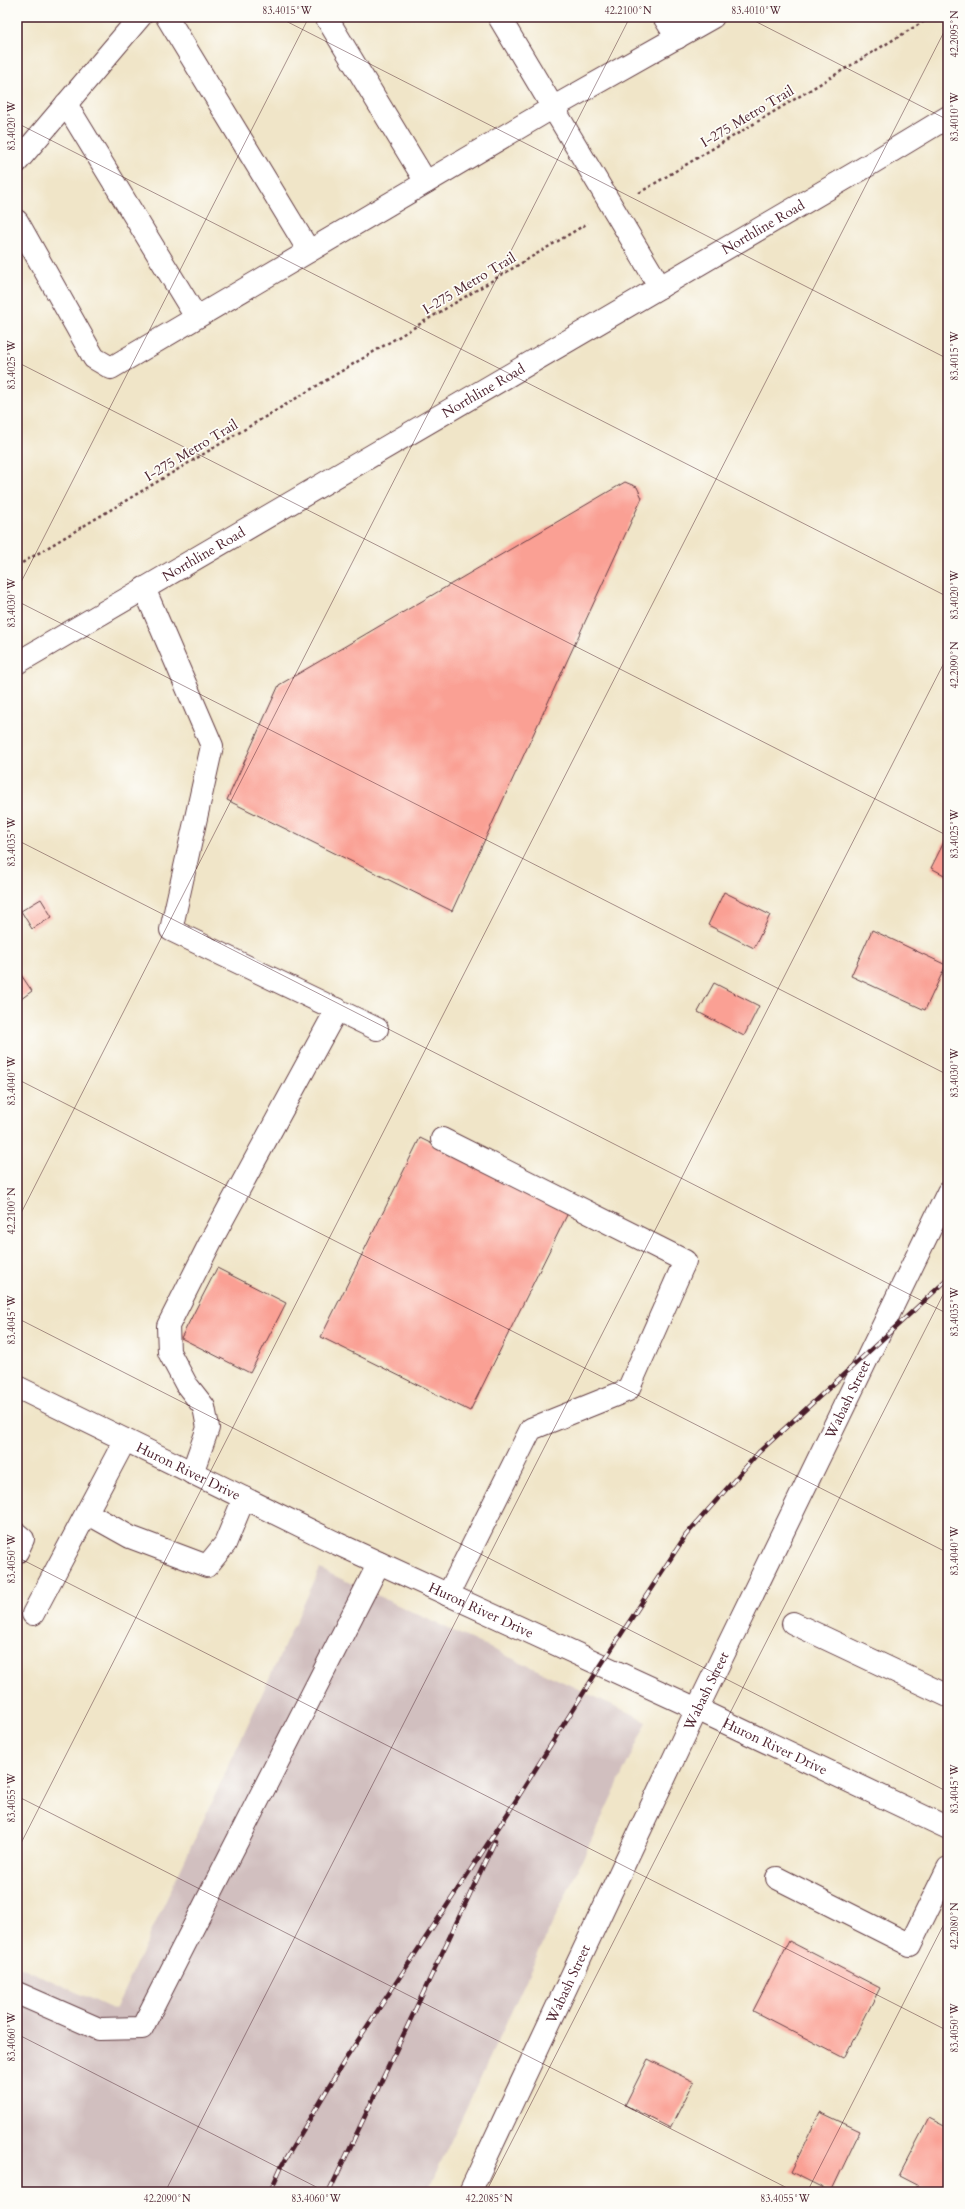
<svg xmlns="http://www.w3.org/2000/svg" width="965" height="2209" viewBox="0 0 965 2209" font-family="Cardo,serif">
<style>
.industrial{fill:#d1bfbf}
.building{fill:#faa094}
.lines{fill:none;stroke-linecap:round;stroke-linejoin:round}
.minor-casing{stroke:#633d43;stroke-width:24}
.path{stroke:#633d43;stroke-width:2.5;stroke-dasharray:3 3;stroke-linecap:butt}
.minor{stroke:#fff;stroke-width:22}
.rail-casing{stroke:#4a1f2b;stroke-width:4.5}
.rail{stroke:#fdfcf7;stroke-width:3;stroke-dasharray:9;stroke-linecap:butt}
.ticks{fill:none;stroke:#4a1f2b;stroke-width:1;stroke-opacity:0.45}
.labels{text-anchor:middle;stroke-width:3.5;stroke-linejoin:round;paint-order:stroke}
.street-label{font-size:14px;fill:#4a1f2b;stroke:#fdfcf7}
.neatline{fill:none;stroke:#4a1f2b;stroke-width:1.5}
.ticks-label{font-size:10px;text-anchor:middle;fill:#4a1f2b}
</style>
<rect width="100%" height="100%" fill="#fdfcf7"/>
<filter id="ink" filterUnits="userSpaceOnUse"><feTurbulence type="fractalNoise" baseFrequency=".025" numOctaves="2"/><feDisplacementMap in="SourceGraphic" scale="8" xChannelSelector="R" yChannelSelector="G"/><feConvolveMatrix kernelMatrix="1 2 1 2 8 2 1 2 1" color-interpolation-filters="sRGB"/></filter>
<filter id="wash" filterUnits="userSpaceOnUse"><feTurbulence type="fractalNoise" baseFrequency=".012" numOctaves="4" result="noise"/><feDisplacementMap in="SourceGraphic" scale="16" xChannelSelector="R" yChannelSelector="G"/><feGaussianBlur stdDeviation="0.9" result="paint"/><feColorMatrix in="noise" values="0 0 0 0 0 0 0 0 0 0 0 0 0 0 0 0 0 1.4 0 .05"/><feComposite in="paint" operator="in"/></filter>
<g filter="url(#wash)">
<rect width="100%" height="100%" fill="#f0e5c8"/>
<path class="industrial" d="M320 1569 647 1721 427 2192H17V1965L115 2010Z"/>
<g id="blocks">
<path class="building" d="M625 482 637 487 642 498 452 911 227 800 279 685Z
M948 834V877L931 868Z
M724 892 770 915 754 948 708 925Z
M41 899 52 917 32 929 21 911Z
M872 930 946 965 925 1010 851 976Z
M17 969 32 991 17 1002Z
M714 983 759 1006 744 1036 698 1012Z
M420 1138 569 1211 470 1411 321 1337Z
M217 1268 286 1303 250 1373 181 1338Z
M789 1941 880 1988 844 2058 753 2011Z
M648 2059 694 2082 670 2128 625 2105Z
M820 2112 860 2131 831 2192 791 2172Z
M929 2118 948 2128V2190L943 2187 939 2192H930L899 2176Z"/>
</g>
</g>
<g filter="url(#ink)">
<use href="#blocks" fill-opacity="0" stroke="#633d43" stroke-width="1"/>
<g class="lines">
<g class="minor-casing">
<g id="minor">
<path d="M167 17 309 251"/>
<path d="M326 17 426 182"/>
<path d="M499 17 660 287"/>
<path d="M664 17 677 38"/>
<path d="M66 104 196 317"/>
<path d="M17 162 140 17"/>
<path d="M17 221 94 358 111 368 552 108 713 17"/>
<path d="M144 588 212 746 171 930 377 1029"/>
<path id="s1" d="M17 663 867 166 948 117"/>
<path d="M442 1139 685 1261 628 1390 531 1429 448 1595"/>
<path id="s2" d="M17 1387 338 1544 697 1709 948 1828"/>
<path d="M192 1473 208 1428 204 1407 186 1384 169 1352 168 1326 213 1237 337 1009"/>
<path d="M87 1513 130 1537 207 1566 225 1544 244 1498"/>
<path d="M17 1534 23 1539 17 1552"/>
<path d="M33 1614 125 1440"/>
<path d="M793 1623 948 1696"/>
<path d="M777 1878 910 1945 948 1868"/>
<path d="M17 1993 99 2029 142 2028 379 1563"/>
<path id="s3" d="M470 2192 697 1709 948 1192"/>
</g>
</g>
<path class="path" d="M639 193 931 17
M17 566 588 223"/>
<use href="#minor" class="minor"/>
<g class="rail-casing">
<path id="rail" d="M270 2192 282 2165 345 2060 508 1813 601 1665 686 1535 759 1452 948 1279
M329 2192 495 1841"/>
</g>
<use href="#rail" class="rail"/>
</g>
</g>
<path class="ticks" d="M278 17 948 359M747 17 948 120M17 123 948 597M17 362 948 836M17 590 309 17M17 601 948 1075M17 840 948 1314M17 1079 948 1553M17 1221 630 17M17 1318 948 1792M17 1557 948 2031M17 1796 795 2192M17 1851 948 24M17 2034 326 2192M165 2192 948 655M486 2192 948 1285M807 2192 948 1916"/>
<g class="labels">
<g class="street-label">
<text transform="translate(747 116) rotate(-31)" y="5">I-275 Metro Trail</text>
<text dy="5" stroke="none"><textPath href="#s1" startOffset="864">Northline Road</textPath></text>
<text transform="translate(469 283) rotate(-31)" y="5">I-275 Metro Trail</text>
<text dy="5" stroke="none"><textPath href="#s1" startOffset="540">Northline Road</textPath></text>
<text transform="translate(191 450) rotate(-31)" y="5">I-275 Metro Trail</text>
<text dy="5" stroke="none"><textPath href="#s1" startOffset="216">Northline Road</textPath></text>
<text dy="5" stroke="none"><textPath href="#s3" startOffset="878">Wabash Street</textPath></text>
<text dy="5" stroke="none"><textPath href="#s2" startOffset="191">Huron River Drive</textPath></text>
<text dy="5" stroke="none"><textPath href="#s2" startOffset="515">Huron River Drive</textPath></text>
<text dy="5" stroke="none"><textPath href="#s3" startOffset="554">Wabash Street</textPath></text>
<text dy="5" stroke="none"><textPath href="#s2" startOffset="839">Huron River Drive</textPath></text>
<text dy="5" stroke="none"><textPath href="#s3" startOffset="230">Wabash Street</textPath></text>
</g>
</g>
<rect width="965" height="2209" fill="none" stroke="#fdfcf7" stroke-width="44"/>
<rect x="22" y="22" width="921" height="2165" class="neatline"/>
<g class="ticks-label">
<text x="287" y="14">83.4015°W</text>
<text x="628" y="14">42.2100°N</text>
<text x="756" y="14">83.4010°W</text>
<text transform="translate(954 34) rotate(-90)" y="4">42.2095°N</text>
<text transform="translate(954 117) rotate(-90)" y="4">83.4010°W</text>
<text transform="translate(11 126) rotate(-90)" y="4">83.4020°W</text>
<text transform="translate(954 356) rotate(-90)" y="4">83.4015°W</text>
<text transform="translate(11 365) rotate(-90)" y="4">83.4025°W</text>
<text transform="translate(954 595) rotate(-90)" y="4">83.4020°W</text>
<text transform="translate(11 603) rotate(-90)" y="4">83.4030°W</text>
<text transform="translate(954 665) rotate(-90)" y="4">42.2090°N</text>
<text transform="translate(954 834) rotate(-90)" y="4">83.4025°W</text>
<text transform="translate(11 842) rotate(-90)" y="4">83.4035°W</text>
<text transform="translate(954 1073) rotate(-90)" y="4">83.4030°W</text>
<text transform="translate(11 1081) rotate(-90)" y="4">83.4040°W</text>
<text transform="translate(11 1211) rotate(-90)" y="4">42.2100°N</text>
<text transform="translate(954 1312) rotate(-90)" y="4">83.4035°W</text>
<text transform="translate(11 1320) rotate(-90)" y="4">83.4045°W</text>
<text transform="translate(954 1551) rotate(-90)" y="4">83.4040°W</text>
<text transform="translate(11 1559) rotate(-90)" y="4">83.4050°W</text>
<text transform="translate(954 1789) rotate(-90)" y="4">83.4045°W</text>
<text transform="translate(11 1798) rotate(-90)" y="4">83.4055°W</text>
<text transform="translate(954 1926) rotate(-90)" y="4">42.2080°N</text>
<text transform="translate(954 2028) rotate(-90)" y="4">83.4050°W</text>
<text transform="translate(11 2037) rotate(-90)" y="4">83.4060°W</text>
<text x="167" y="2202">42.2090°N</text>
<text x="316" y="2202">83.4060°W</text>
<text x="489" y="2202">42.2085°N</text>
<text x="785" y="2202">83.4055°W</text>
</g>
</svg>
